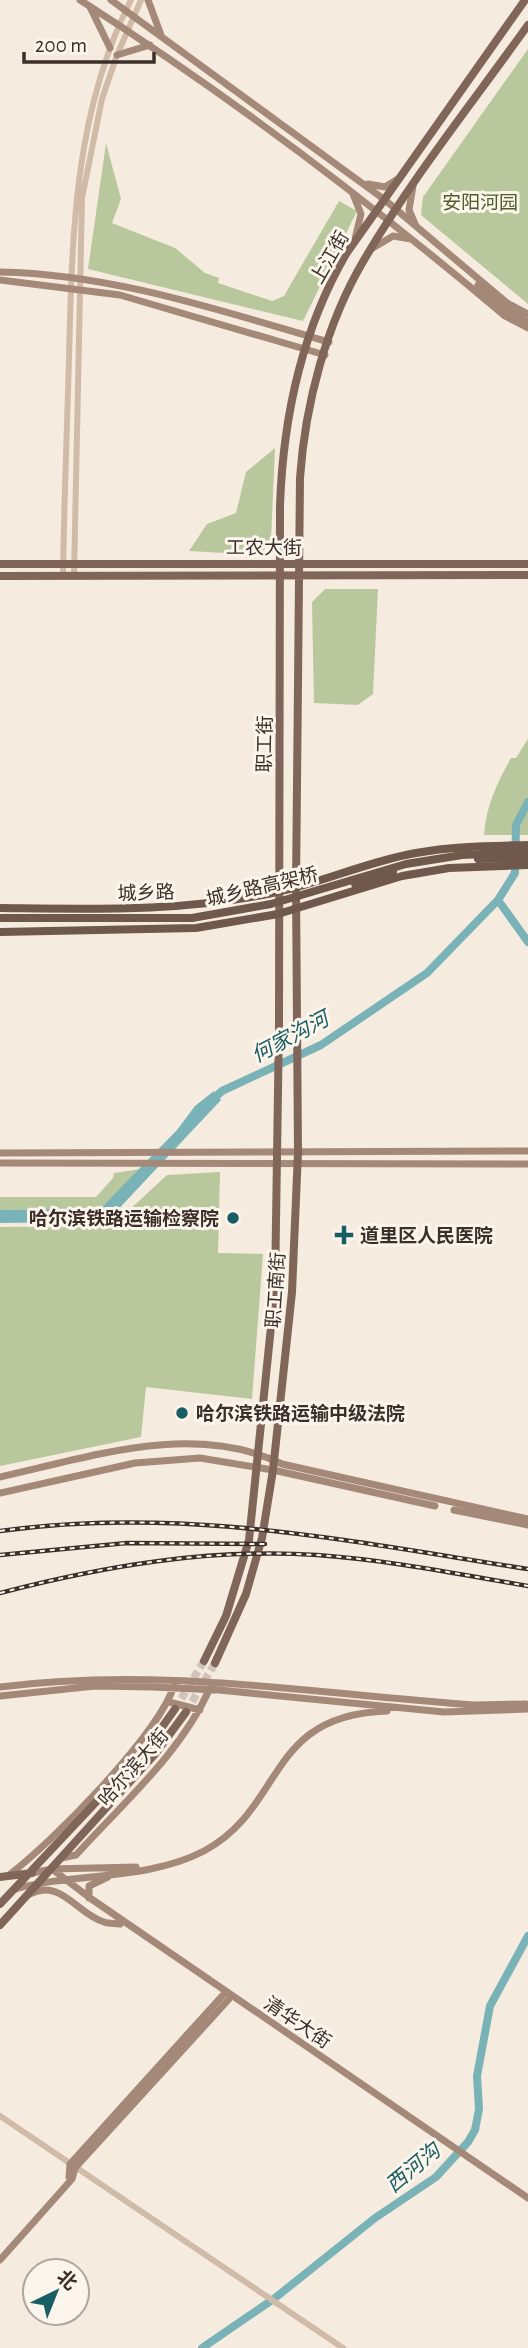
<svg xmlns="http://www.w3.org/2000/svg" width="528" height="2348" viewBox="0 0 528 2348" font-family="'Alegreya Sans','Noto Sans SC',sans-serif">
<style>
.green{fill:#b8c79c}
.water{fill:#7ab3b7}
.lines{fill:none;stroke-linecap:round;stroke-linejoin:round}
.river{stroke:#7ab3b7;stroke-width:8}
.primary-tunnel{stroke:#d1c5bb;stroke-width:8;stroke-dasharray:8 4;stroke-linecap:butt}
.tertiary{stroke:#d0bba8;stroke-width:6}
.secondary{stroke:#a48979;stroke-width:7}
.primary{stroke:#806659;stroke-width:8}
.trunk{stroke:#6f584c;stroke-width:8}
.rail-casing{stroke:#3c2f29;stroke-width:4.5}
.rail{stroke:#fcf5ec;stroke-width:2;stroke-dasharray:5;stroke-linecap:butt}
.trunk-bridge{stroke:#6f584c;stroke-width:8}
.poi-dot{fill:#195e64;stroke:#fcf5ec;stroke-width:2.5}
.labels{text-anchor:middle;stroke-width:6;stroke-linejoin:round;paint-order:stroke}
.park-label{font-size:19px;fill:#4a5e2a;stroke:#fcf5ec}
.street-label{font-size:19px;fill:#3c2f29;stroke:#fcf5ec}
.poi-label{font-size:19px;font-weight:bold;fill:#3c2f29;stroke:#fcf5ec;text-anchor:start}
.water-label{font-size:21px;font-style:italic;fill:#195e64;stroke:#fcf5ec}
</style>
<rect width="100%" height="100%" fill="#f6ebdf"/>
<path class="green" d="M528 49V304L421 215 423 197Z
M106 143 121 199 112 223 175 248 205 273 219 278 218 283 272 301 284 296 339 201 357 211 303 321 88 269Z
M275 448 271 540 260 555 189 551 207 524 236 513 246 472Z
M325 589H378L373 694 358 705 314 703 312 602Z
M528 739V835H484C486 806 497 783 511 758H516Z
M141 1169 101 1208 0 1210V1197H96L113 1178 114 1173Z
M220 1172 218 1253 263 1254 252 1399 146 1387 141 1437 0 1466V1227L112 1226 167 1175Z"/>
<path class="water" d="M214 1091 221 1100 111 1217 86 1222 0 1223V1210L101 1208 177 1130 195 1106Z"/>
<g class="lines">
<path class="river" d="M498 900 528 942
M210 1102 222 1091 321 1045 427 973 498 900 515 873 516 825 528 802
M202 2348 275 2298 375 2218 436 2177 468 2142 475 2130 479 2109 477 2076 490 2006 528 1936"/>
<path class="primary-tunnel" d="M175 1709 204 1661
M186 1712 215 1663"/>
<path class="tertiary" d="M63 576C64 503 67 431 69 358 72 236 74 112 131 0
M74 576 82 198 102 99 117 55 141 0
M0 2116 343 2348"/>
<path class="secondary" d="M80 0C229 95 370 202 505 316L528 328
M111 0 385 200 507 303 528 314
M148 0 161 35
M90 7 110 48
M117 55 150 45
M368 184 385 187 398 179
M413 186 409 210 415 224
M353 194 361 214 355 239
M371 249 393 236 411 239
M0 272C113 274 221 311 329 342
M0 280 120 295 325 355
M478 285 508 311 528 322
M0 1153 528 1151
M0 1163 528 1164
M0 1477C90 1457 194 1421 282 1464L528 1519
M0 1493 135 1463 200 1458 273 1470 435 1506
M454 1510 528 1525
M0 1687C162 1666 314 1694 475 1705L526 1704
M0 1696 95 1686 152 1687 219 1690 444 1712 528 1709
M169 1702 200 1710
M61 1858 76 1855C123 1803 181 1753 210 1688
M52 1869 90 1898 528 2198
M32 1873 52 1869 136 1867
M9 1875C53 1842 157 1736 174 1686
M15 1889C77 1872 146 1881 204 1851 286 1807 265 1715 387 1711
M30 1894C61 1878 77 1914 104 1922 109 1924 115 1923 120 1924
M89 1898V1886L108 1877
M69 2177 70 2164 223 1995
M0 2260 72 2179 75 2168 229 1999"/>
<path class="primary" d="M0 564H528
M0 576 528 575
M204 1661 226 1616 249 1540 275 1288 279 1025 280 506C283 417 301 332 346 254L525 0
M215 1663 246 1594 262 1538 273 1470 292 1292 298 1152 296 887 300 478C305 405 326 324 364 260 412 178 473 102 528 25
M0 1877 32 1873
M0 1904 147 1748 175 1709
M0 1925 155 1754 186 1712"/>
<path class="trunk" d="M0 908C93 909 186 912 277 892 324 882 369 861 416 853 453 846 490 846 528 845
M0 932 196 928 278 914 402 876 449 868 528 865"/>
<g class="rail-casing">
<path id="rail" d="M0 1531C184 1506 347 1541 528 1569
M0 1555 127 1543 265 1544
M0 1593C104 1566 209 1548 317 1555 388 1560 458 1574 528 1586"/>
</g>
<use href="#rail" class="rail"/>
<path class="trunk-bridge" d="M478 859 528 858
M355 884 393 872
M0 918H192L271 904 406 864 462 855 528 852"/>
</g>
<g class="poi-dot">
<circle cx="233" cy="1218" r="7"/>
<path d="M340.5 1224.5h7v7h7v7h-7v7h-7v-7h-7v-7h7z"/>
<circle cx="182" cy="1413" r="7"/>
</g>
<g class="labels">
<g class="park-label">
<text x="480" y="209">安阳河园</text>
</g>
<g class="street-label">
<text transform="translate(329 257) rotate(-60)" y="7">上江街</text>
<text x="264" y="554">工农大街</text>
<text transform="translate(264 744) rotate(-89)" y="7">职工街</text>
<text transform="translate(262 886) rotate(-13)" y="7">城乡路高架桥</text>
<text transform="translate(146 892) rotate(-2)" y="7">城乡路</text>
<text transform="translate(275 1290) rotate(-86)" y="7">职工南街</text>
<text transform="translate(133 1767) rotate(-49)" y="7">哈尔滨大街</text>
<text transform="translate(298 2022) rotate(34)" y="7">清华大街</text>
</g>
<g class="poi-label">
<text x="219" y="1225" text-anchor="end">哈尔滨铁路运输检察院</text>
<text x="360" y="1242">道里区人民医院</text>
<text x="196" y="1420">哈尔滨铁路运输中级法院</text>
</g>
<g class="water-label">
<text transform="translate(290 1037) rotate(-28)" y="7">何家沟河</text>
<text transform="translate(413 2168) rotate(-40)" y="7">西河沟</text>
</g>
</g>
<g transform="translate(56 2292) rotate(43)"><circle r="33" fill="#fcf5ec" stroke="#afa69e" stroke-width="2"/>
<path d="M0-5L12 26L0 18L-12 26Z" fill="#195e64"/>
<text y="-10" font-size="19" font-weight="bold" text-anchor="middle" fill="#3c2f29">北</text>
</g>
<path d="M24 52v10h130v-10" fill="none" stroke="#3c2f29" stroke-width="3.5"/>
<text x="35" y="52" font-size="21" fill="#3c2f29" stroke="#fcf5ec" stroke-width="5" paint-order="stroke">200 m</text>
</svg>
